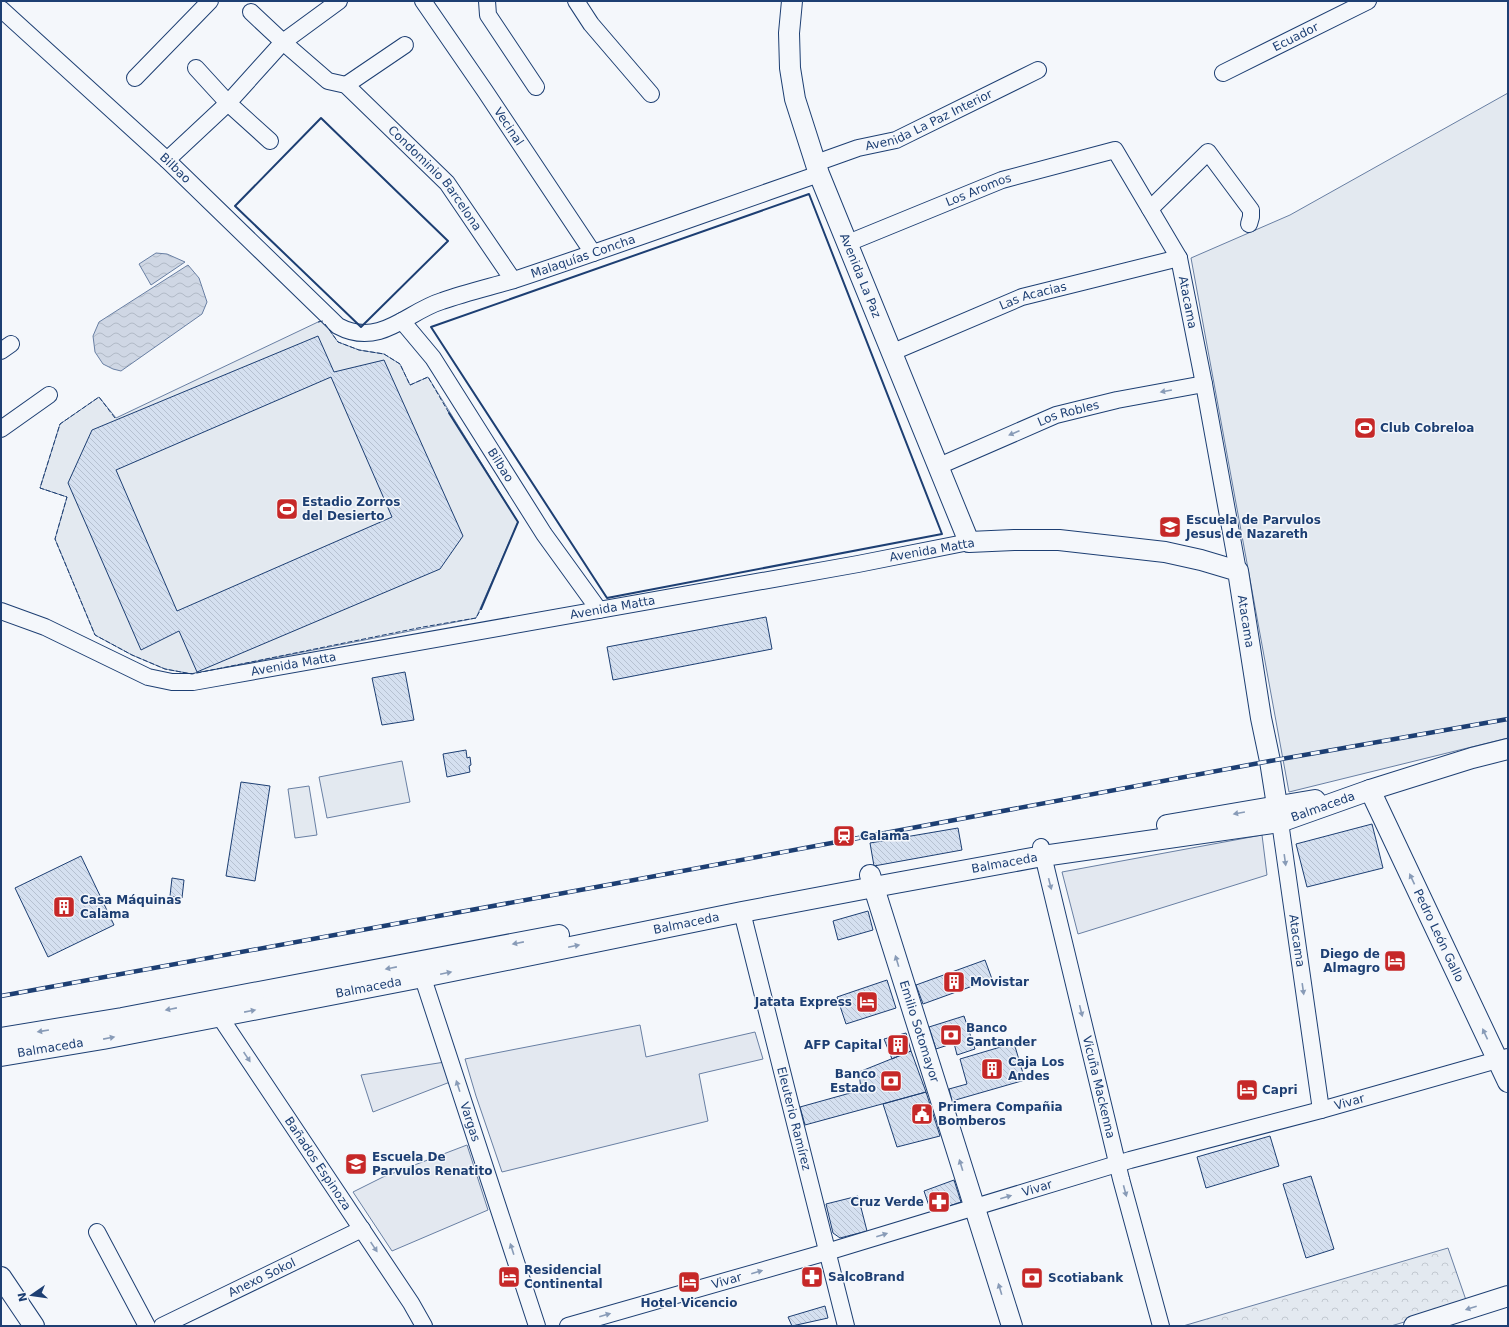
<svg xmlns="http://www.w3.org/2000/svg" width="1509" height="1327" viewBox="0 0 1509 1327" font-family="'DejaVu Sans',sans-serif">
<style>
.park{fill:url(#park-crowns);stroke:#687fa3}
.pitch{fill:#e3e9f0;stroke:#687fa3}
.parking{fill:#e3e8f0;stroke:#687fa3}
.water{fill:url(#water-waves);stroke:#687fa3}
.building{fill:url(#building-back-hatch);stroke:#1d3f73;fill-rule:evenodd}
.lines{fill:none;stroke-linecap:round;stroke-linejoin:round}
.minor-casing{stroke:#1d3f73;stroke-width:18}
.major-casing{stroke:#1d3f73;stroke-width:22}
.minor{stroke:#f4f7fb;stroke-width:16}
.major{stroke:#f4f7fb;stroke-width:20}
.rail-casing{stroke:#1d3f73;stroke-width:4.5}
.rail{stroke:#f4f7fb;stroke-width:3;stroke-dasharray:9;stroke-linecap:butt}
.fence{stroke:#1d3f73;stroke-width:1;stroke-dasharray:5 2;stroke-linecap:butt}
.wall{stroke:#1d3f73;stroke-width:2}
.oneway{fill:#889bb7}
.labels{text-anchor:middle;stroke-width:3;stroke-linejoin:round;paint-order:stroke}
.street-label{font-size:12px;fill:#1d3f73;stroke:#f4f7fb}
.poi-label{font-size:12px;font-weight:bold;fill:#1d3f73;stroke:#f4f7fb;text-anchor:start}
</style>
<defs>
<pattern id="park-crowns" width="20" height="18" patternUnits="userSpaceOnUse"><rect width="20" height="18" fill="#e3e9f0"/><path d="M2 6a3 3 0 1 1 6 0M12 15a3 3 0 1 1 6 0" fill="none" stroke="#c2c9d1"/></pattern>
<pattern id="water-waves" width="16" height="10" patternUnits="userSpaceOnUse"><rect width="16" height="10" fill="#cfd7e4"/><path d="M0 5q4-4 8 0t8 0" fill="none" stroke="#b1bac7"/></pattern>
<pattern id="building-back-hatch" width="6" height="6" patternUnits="userSpaceOnUse"><rect width="6" height="6" fill="#d5e0f0"/><path d="M-1 5l2 2M0 0l6 6M5-1l2 2" fill="none" stroke="#b6c1d1"/></pattern>
</defs>
<rect width="100%" height="100%" fill="#f4f7fb"/>
<path class="park" d="M1448 1248 1467 1303 1391 1326H1183Z"/>
<path class="pitch" d="M1508 93V738L1289 792 1191 258 1290 215Z
M323 321 338 342 359 350 384 354 400 364 410 385 428 377 518 522 476 618 192 674 165 669 132 655 95 635 55 539 67 497 40 488 60 424 99 397 116 418 318 322Z
M402 761 410 802 327 818 319 777Z
M309 786 317 835 295 838 288 789Z"/>
<path class="parking" d="M1262 835 1267 875 1078 934 1062 872Z
M640 1025 646 1057 755 1032 763 1059 699 1074 708 1121 502 1172 476 1096 465 1059Z
M445 1062 450 1082 373 1112 361 1075Z
M467 1145 488 1210 392 1251 353 1192 383 1177Z"/>
<path class="water" d="M156 253 167 254 185 262 151 285 139 264Z
M188 265 199 278 207 302 202 314 121 371 113 369 103 364 95 352 93 336 99 322Z"/>
<path class="building" d="M318 336 334 372 384 360 463 536 440 569 197 672 179 631 141 650 68 483 92 430ZM331 377 392 517 177 611 116 470Z
M766 617 772 649 613 680 607 647Z
M405 672 414 720 382 725 372 678Z
M466 750 467 758 470 757 471 765 469 766 470 772 447 777 443 754Z
M241 782 270 786 255 881 226 876Z
M1372 824 1383 868 1307 887 1296 844Z
M958 828 962 850 874 866 870 843Z
M81 856 114 925 48 957 15 888Z
M172 878 184 880 182 898 170 896Z
M868 911 873 930 838 940 833 921Z
M985 960 992 979 923 1004 916 985Z
M887 980 896 1008 846 1024 837 997Z
M964 1016 975 1049 957 1055 954 1043 936 1049 929 1027Z
M906 1033 911 1051 892 1059 884 1039Z
M1014 1043 1025 1080 952 1101 949 1089 967 1084 960 1059Z
M911 1051 926 1092 805 1125 800 1107 861 1090 859 1072Z
M926 1092 940 1136 897 1147 883 1104Z
M1270 1136 1279 1166 1206 1188 1197 1157Z
M1311 1176 1334 1249 1306 1258 1283 1184Z
M954 1180 961 1202 931 1212 924 1191Z
M858 1196 867 1231 840 1238 833 1233 826 1204Z
M825 1306 828 1318 792 1326 788 1317Z"/>
<g class="lines">
<g class="minor-casing">
<g id="minor">
<path id="s1" d="M423 1 485 91 593 253"/>
<path d="M487 1 488 15 536 87"/>
<path d="M576 1 591 24 651 94"/>
<path id="s2" d="M1 9 167 160 338 326C351 333 365 335 379 331 401 325 419 308 442 301 465 293 490 287 514 280 616 246 718 209 819 174"/>
<path id="s3" d="M251 12 283 42 328 81 346 85 447 183 513 280"/>
<path d="M196 68 228 103 270 141"/>
<path id="s4" d="M1223 73 1368 1"/>
<path d="M135 78 210 1"/>
<path d="M346 85 405 45"/>
<path d="M167 160 228 103 283 42 339 1"/>
<path id="s5" d="M816 163 858 148 896 140 1038 70"/>
<path d="M1150 209 1208 152 1251 210V217L1249 224"/>
<path id="s6" d="M848 243 1002 180 1115 150 1179 258 1204 384 1238 571"/>
<path id="s7" d="M402 321 433 358 544 534 599 610"/>
<path d="M1 351 11 344"/>
<path id="s8" d="M893 352 1022 297 1179 258"/>
<path d="M1 429 49 395"/>
<path id="s9" d="M939 466 1056 415 1117 400 1204 384"/>
<path id="s10" d="M1 611 45 627 148 677 172 682H193L858 564 969 542"/>
<path id="s11" d="M1280 822 1321 1110"/>
<path id="s12" d="M1041 847 1121 1179 1161 1326"/>
<path id="s13" d="M742 912 846 1326"/>
<path id="s14" d="M419 966 537 1326"/>
<path id="s15" d="M214 1008 411 1303 424 1326"/>
<path d="M97 1232 147 1326"/>
<path id="s16" d="M162 1326 362 1229"/>
<path id="s17" d="M568 1326 827 1252 1130 1160 1321 1110 1508 1057"/>
</g>
</g>
<g class="major-casing">
<g id="major">
<path id="s18" d="M792 1 789 33 790 68 795 99 819 174 969 542 1014 540H1059L1165 552 1201 560 1238 571 1261 718 1270 761 1279 818"/>
<path id="s19" d="M1370 790 1508 1082"/>
<path d="M1167 825 1315 800"/>
<path id="s20" d="M870 875 1012 1326"/>
<path d="M1 1038 122 1018 559 935"/>
<path id="s21" d="M1 1056 103 1039 423 977 742 912 874 887 1043 856 1280 822 1370 790 1472 758 1508 749"/>
<path d="M1 1277 34 1326"/>
<path d="M1414 1326 1508 1296"/>
</g>
</g>
<use href="#minor" class="minor"/>
<use href="#major" class="major"/>
<g class="rail-casing">
<path id="rail" d="M1 996 602 886 1270 761 1508 719"/>
</g>
<use href="#rail" class="rail"/>
<path class="fence" d="M318 322 323 321
M325 324 338 342 359 350 384 354 400 364 410 385 428 377 449 413
M115 418 99 397 60 424 40 488 67 497 55 539 95 635 132 655 165 669 192 674 423 627 476 618 481 609"/>
<path class="wall" d="M321 118 448 241 361 327 235 206Z
M809 194 942 534 607 598 431 327Z
M449 413 518 522 481 609"/>
</g>
<defs><path id="oneway-solid" d="M-6-.8H1V-3.2L6.5 0L1 3.2V.8H-6Z"/></defs>
<g class="oneway">
<use href="#oneway-solid" transform="translate(1166 391) rotate(170)"/>
<use href="#oneway-solid" transform="translate(1014 433) rotate(157)"/>
<use href="#oneway-solid" transform="translate(1239 813) rotate(170)"/>
<use href="#oneway-solid" transform="translate(1285 860) rotate(82)"/>
<use href="#oneway-solid" transform="translate(1412 879) rotate(-115)"/>
<use href="#oneway-solid" transform="translate(1050 884) rotate(76)"/>
<use href="#oneway-solid" transform="translate(518 943) rotate(169)"/>
<use href="#oneway-solid" transform="translate(574 946) rotate(-12)"/>
<use href="#oneway-solid" transform="translate(897 961) rotate(-107)"/>
<use href="#oneway-solid" transform="translate(391 968) rotate(169)"/>
<use href="#oneway-solid" transform="translate(446 973) rotate(-12)"/>
<use href="#oneway-solid" transform="translate(1303 989) rotate(82)"/>
<use href="#oneway-solid" transform="translate(171 1009) rotate(169)"/>
<use href="#oneway-solid" transform="translate(250 1011) rotate(-11)"/>
<use href="#oneway-solid" transform="translate(1081 1011) rotate(76)"/>
<use href="#oneway-solid" transform="translate(43 1031) rotate(171)"/>
<use href="#oneway-solid" transform="translate(1485 1034) rotate(-115)"/>
<use href="#oneway-solid" transform="translate(109 1038) rotate(-11)"/>
<use href="#oneway-solid" transform="translate(247 1057) rotate(56)"/>
<use href="#oneway-solid" transform="translate(458 1086) rotate(-108)"/>
<use href="#oneway-solid" transform="translate(961 1165) rotate(-107)"/>
<use href="#oneway-solid" transform="translate(1125 1191) rotate(75)"/>
<use href="#oneway-solid" transform="translate(1006 1197) rotate(-16)"/>
<use href="#oneway-solid" transform="translate(882 1235) rotate(-17)"/>
<use href="#oneway-solid" transform="translate(374 1247) rotate(56)"/>
<use href="#oneway-solid" transform="translate(512 1249) rotate(-108)"/>
<use href="#oneway-solid" transform="translate(757 1272) rotate(-16)"/>
<use href="#oneway-solid" transform="translate(1000 1289) rotate(-107)"/>
<use href="#oneway-solid" transform="translate(1471 1308) rotate(162)"/>
<use href="#oneway-solid" transform="translate(605 1315) rotate(-16)"/>
</g>
<defs>
<g id="stadium-square" transform="scale(1.15)"><rect x="-9" y="-9" width="18" height="18" rx="4" fill="#c62828" stroke="#f4f7fb"/><path d="M0-5a6.5 5 0 1 0 0 10a6.5 5 0 1 0 0-10ZM-3.5-1.8h7v3.6h-7Z" fill="#fff"/></g>
<g id="school-square" transform="scale(1.15)"><rect x="-9" y="-9" width="18" height="18" rx="4" fill="#c62828" stroke="#f4f7fb"/><path d="M0-5L7-2L0 1L-7-2ZM-4 1L0 2.5L4 1V4Q0 6-4 4Z" fill="#fff"/></g>
<g id="station-square" transform="scale(1.15)"><rect x="-9" y="-9" width="18" height="18" rx="4" fill="#c62828" stroke="#f4f7fb"/><path d="M-3-6H3Q5-6 5-4V2Q5 4 3 4L4.5 6H3L1.5 4h-3L-3 6H-4.5L-3 4Q-5 4-5 2V-4Q-5-6-3-6ZM-3.5-4v3h7v-3ZM-3.5 1v1.5H-2V1ZM2 1v1.5H3.5V1Z" fill="#fff"/></g>
<g id="building-square" transform="scale(1.15)"><rect x="-9" y="-9" width="18" height="18" rx="4" fill="#c62828" stroke="#f4f7fb"/><path d="M-4-6H4V6H1V3H-1V6H-4ZM-2.5-4.3h1.7v1.8h-1.7ZM.8-4.3h1.7v1.8H.8ZM-2.5-1h1.7V.8h-1.7ZM.8-1h1.7V.8H.8Z" fill="#fff"/></g>
<g id="hotel-square" transform="scale(1.15)"><rect x="-9" y="-9" width="18" height="18" rx="4" fill="#c62828" stroke="#f4f7fb"/><path d="M-6-4.5h1.5V1H6V5H4.5V3h-9V5H-6ZM-4 0a1.8 1.8 0 1 1 3.6 0ZM.5 0V-2.5h3Q6-2.5 6 0Z" fill="#fff"/></g>
<g id="bank-square" transform="scale(1.15)"><rect x="-9" y="-9" width="18" height="18" rx="4" fill="#c62828" stroke="#f4f7fb"/><path d="M-6-4H6V4H-6ZM0-2.3a2.3 2.3 0 1 0 0 4.6a2.3 2.3 0 1 0 0-4.6Z" fill="#fff"/></g>
<g id="civic-square" transform="scale(1.15)"><rect x="-9" y="-9" width="18" height="18" rx="4" fill="#c62828" stroke="#f4f7fb"/><path d="M-.6-6.5H3V-4.5H.6V-3L4-1V1h2V6H-6V1h2V-1L-.6-3ZM-1.2 2.5V6h2.4V2.5Z" fill="#fff"/></g>
<g id="pharmacy-square" transform="scale(1.15)"><rect x="-9" y="-9" width="18" height="18" rx="4" fill="#c62828" stroke="#f4f7fb"/><path d="M-2-6h4v4h4v4h-4v4h-4v-4h-4v-4h4Z" fill="#fff"/></g>
</defs>
<g fill-rule="evenodd">
<use href="#stadium-square" x="1365" y="428"/>
<use href="#stadium-square" x="287" y="509"/>
<use href="#school-square" x="1170" y="527"/>
<use href="#station-square" x="844" y="836"/>
<use href="#building-square" x="64" y="907"/>
<use href="#hotel-square" x="1395" y="961"/>
<use href="#building-square" x="954" y="982"/>
<use href="#hotel-square" x="867" y="1002"/>
<use href="#bank-square" x="951" y="1035"/>
<use href="#building-square" x="898" y="1045"/>
<use href="#building-square" x="992" y="1069"/>
<use href="#bank-square" x="891" y="1081"/>
<use href="#hotel-square" x="1247" y="1090"/>
<use href="#civic-square" x="922" y="1114"/>
<use href="#school-square" x="356" y="1164"/>
<use href="#pharmacy-square" x="939" y="1202"/>
<use href="#hotel-square" x="509" y="1277"/>
<use href="#pharmacy-square" x="812" y="1277"/>
<use href="#bank-square" x="1032" y="1278"/>
<use href="#hotel-square" x="689" y="1282"/>
</g>
<g class="labels">
<g class="street-label">
<text dy="4" stroke="none"><textPath href="#s4" startOffset="81">Ecuador</textPath></text>
<text dy="4" stroke="none"><textPath href="#s5" startOffset="121">Avenida La Paz Interior</textPath></text>
<text dy="4" stroke="none"><textPath href="#s1" startOffset="152">Vecinal</textPath></text>
<text dy="4" stroke="none"><textPath href="#s2" startOffset="236">Bilbao</textPath></text>
<text dy="4" stroke="none"><textPath href="#s3" startOffset="251">Condominio Barcelona</textPath></text>
<text dy="4" stroke="none"><textPath href="#s6" startOffset="141">Los Aromos</textPath></text>
<text dy="4" stroke="none"><textPath href="#s2" startOffset="723">Malaquías Concha</textPath></text>
<text dy="4" stroke="none"><textPath href="#s18" startOffset="287">Avenida La Paz</textPath></text>
<text dy="4" stroke="none"><textPath href="#s8" startOffset="151">Las Acacias</textPath></text>
<text dy="4" stroke="none"><textPath href="#s6" startOffset="454">Atacama</textPath></text>
<text dy="4" stroke="none"><textPath href="#s9" startOffset="140">Los Robles</textPath></text>
<text dy="4" stroke="none"><textPath href="#s7" startOffset="175">Bilbao</textPath></text>
<text transform="translate(932 550) rotate(-10)" y="4">Avenida Matta</text>
<text dy="4" stroke="none"><textPath href="#s10" startOffset="633">Avenida Matta</textPath></text>
<text dy="4" stroke="none"><textPath href="#s18" startOffset="898">Atacama</textPath></text>
<text dy="4" stroke="none"><textPath href="#s10" startOffset="309">Avenida Matta</textPath></text>
<text dy="4" stroke="none"><textPath href="#s21" startOffset="1346">Balmaceda</textPath></text>
<text dy="4" stroke="none"><textPath href="#s21" startOffset="1022">Balmaceda</textPath></text>
<text dy="4" stroke="none"><textPath href="#s21" startOffset="698">Balmaceda</textPath></text>
<text dy="4" stroke="none"><textPath href="#s19" startOffset="161">Pedro León Gallo</textPath></text>
<text dy="4" stroke="none"><textPath href="#s11" startOffset="120">Atacama</textPath></text>
<text dy="4" stroke="none"><textPath href="#s21" startOffset="374">Balmaceda</textPath></text>
<text dy="4" stroke="none"><textPath href="#s20" startOffset="164">Emilio Sotomayor</textPath></text>
<text dy="4" stroke="none"><textPath href="#s21" startOffset="50">Balmaceda</textPath></text>
<text dy="4" stroke="none"><textPath href="#s12" startOffset="247">Vicuña Mackenna</textPath></text>
<text dy="4" stroke="none"><textPath href="#s17" startOffset="813">Vivar</textPath></text>
<text dy="4" stroke="none"><textPath href="#s13" startOffset="213">Eleuterio Ramírez</textPath></text>
<text dy="4" stroke="none"><textPath href="#s14" startOffset="164">Vargas</textPath></text>
<text dy="4" stroke="none"><textPath href="#s15" startOffset="187">Bañados Espinoza</textPath></text>
<text dy="4" stroke="none"><textPath href="#s17" startOffset="489">Vivar</textPath></text>
<text dy="4" stroke="none"><textPath href="#s16" startOffset="111">Anexo Sokol</textPath></text>
<text dy="4" stroke="none"><textPath href="#s17" startOffset="165">Vivar</textPath></text>
</g>
<g class="poi-label">
<text x="1380" y="432">Club Cobreloa</text>
<text x="302" y="506">Estadio Zorros<tspan x="302" dy="14">del Desierto</tspan></text>
<text x="1186" y="524">Escuela de Parvulos<tspan x="1186" dy="14">Jesus de Nazareth</tspan></text>
<text x="860" y="840">Calama</text>
<text x="80" y="904">Casa Máquinas<tspan x="80" dy="14">Calama</tspan></text>
<text x="1380" y="958" text-anchor="end">Diego de<tspan x="1380" dy="14">Almagro</tspan></text>
<text x="970" y="986">Movistar</text>
<text x="852" y="1006" text-anchor="end">Jatata Express</text>
<text x="966" y="1032">Banco<tspan x="966" dy="14">Santander</tspan></text>
<text x="882" y="1049" text-anchor="end">AFP Capital</text>
<text x="1008" y="1066">Caja Los<tspan x="1008" dy="14">Andes</tspan></text>
<text x="876" y="1078" text-anchor="end">Banco<tspan x="876" dy="14">Estado</tspan></text>
<text x="1262" y="1094">Capri</text>
<text x="938" y="1111">Primera Compañia<tspan x="938" dy="14">Bomberos</tspan></text>
<text x="372" y="1161">Escuela De<tspan x="372" dy="14">Parvulos Renatito</tspan></text>
<text x="924" y="1206" text-anchor="end">Cruz Verde</text>
<text x="524" y="1274">Residencial<tspan x="524" dy="14">Continental</tspan></text>
<text x="828" y="1281">SalcoBrand</text>
<text x="1048" y="1282">Scotiabank</text>
<text x="689" y="1307" text-anchor="middle">Hotel Vicencio</text>
</g>
</g>
<rect width="1509" height="1327" fill="none" stroke="#1d3f73" stroke-width="4"/>
<g transform="translate(32 1295) rotate(257)" stroke="#f4f7fb" stroke-width="3" paint-order="stroke">
<path d="M0-3L7 15L0 10L-7 15Z" fill="#1d3f73"/>
<text y="-6" font-size="11" font-weight="bold" text-anchor="middle" fill="#1d3f73">N</text>
</g>
</svg>
